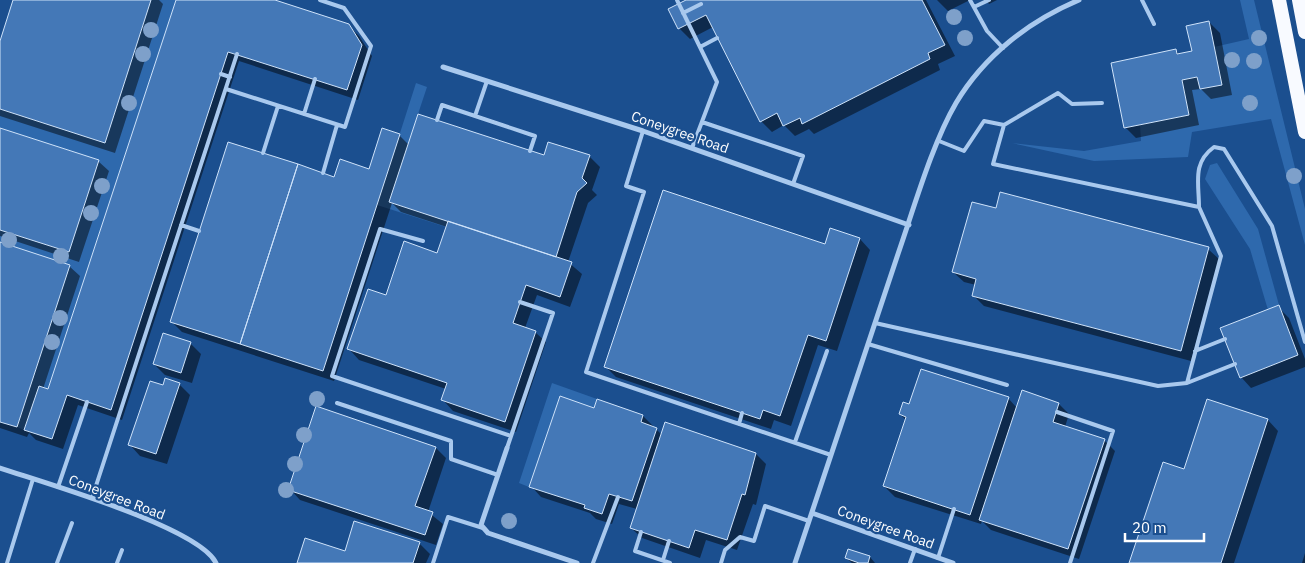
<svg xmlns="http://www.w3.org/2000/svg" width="1305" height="563" viewBox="0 0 1305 563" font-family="'IBM Plex Sans',sans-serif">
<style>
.green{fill:#2e69ad}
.shadow{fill:#0007}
.building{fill:#4478b7;stroke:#cfe3fa}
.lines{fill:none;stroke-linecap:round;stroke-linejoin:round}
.service{stroke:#a9c9ee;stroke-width:4}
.minor{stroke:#a9c9ee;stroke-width:5}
.trunk{stroke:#f8faff;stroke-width:14}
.tree{fill:#7ea0ca}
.labels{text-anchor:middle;stroke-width:4.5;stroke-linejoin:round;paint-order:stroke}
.street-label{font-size:14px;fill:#fff;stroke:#1b4f8f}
</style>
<rect width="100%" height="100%" fill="#1b4f8f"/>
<path class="green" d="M151 0H176L48 389 39 386 24 430 17 427 69 265 0 242V230L68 252 99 160 0 128V109L105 143Z
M1240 0H1254L1305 209V245L1271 119 1192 132 1188 157 1094 161 1012 143 1084 151 1141 141 1140 125 1189 115 1182 80 1197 77 1200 89 1222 85 1214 47 1249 39Z
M416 83 427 87 389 201 448 221 446 227 377 205Z
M1217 163 1258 229 1279 305 1268 310 1250 249 1205 179 1210 165Z
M552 383 597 399 594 408 560 397 529 487 519 483Z"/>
<path class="shadow" d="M15 0H159L163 4 115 153 0 116V46Z
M177 0H271L348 25 359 36 372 56 358 100 239 61 122 420 78 405 63 449 36 440 29 433 27 437 0 428V243L69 266 80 276 43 389 49 391Z
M689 0H926L955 56 938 64 940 70 814 134 809 129 795 136 784 125 772 132 761 121 713 27 690 39 679 28Z
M937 0H970L948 11Z
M986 0H997L989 4Z
M1209 22 1220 33 1232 95 1211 99 1201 89 1192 90 1199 125 1136 138 1125 127 1176 51 1180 55 1193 52Z
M0 129 98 161 109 171 79 262 0 236Z
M399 135 409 145 544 157 589 156 600 167 592 190 597 195 588 203 568 262 582 274 570 307 537 295 525 328 535 332 546 342 516 432 453 411 443 400 446 389 359 360 349 349 387 296 438 254 447 227 401 212 392 203 334 381 182 332 171 321 335 178 369 170Z
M997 210 1208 249 1219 259 1191 361 984 306 973 295 976 285 964 282 953 272Z
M830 230 860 239 870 250 837 351 818 345 791 426 774 420 771 429 616 377 605 366 825 246Z
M1278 307 1289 318 1305 359V367L1251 388 1241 377Z
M190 343 201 354 192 383 165 375 154 364Z
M179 384 190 395 167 464 140 456 130 445 164 387Z
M1008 398 1017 408 1059 404 1069 414 1065 427 1104 440 1115 451 1079 559 991 530 982 521 981 524 895 497 884 486 906 420 900 414 910 406Z
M1208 400 1268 420 1278 431 1234 563H1130L1185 471Z
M595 409 643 416 662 435 756 454 766 464 756 505 753 504 737 550 706 540 700 558 642 538 631 528 637 509 619 504 612 524 596 519 590 513 541 497 531 486Z
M436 448 446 458 428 512 443 524 436 545 300 500 290 489Z
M419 543 430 554 426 563H298L346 552Z
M849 551 870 557 875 563H852L846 558Z
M1305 553V563H1302Z"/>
<path class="building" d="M13 0H151L105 143 0 109V41Z
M176 0H275L349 24 362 45 347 90 228 52 111 410 67 395 52 439 24 430 39 386 48 389Z
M686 0H922L945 45 928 53 930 59 802 124 800 118 783 126 777 113 760 122 706 15 678 29 668 9Z
M1209 21 1222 85 1200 89 1197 77 1182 80 1189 115 1124 128 1111 63 1176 49 1177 54 1192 51 1186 26Z
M418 114 544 155 548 142 590 155 582 178 587 183 577 192 556 257 389 202Z
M0 128 99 160 69 252 0 230Z
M382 128 400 134 323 371 240 344 298 164 334 177 340 159 369 169Z
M228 142 298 164 240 344 170 322Z
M663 190 825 244 830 228 860 238 826 341 808 335 780 416 763 410 760 419 604 367Z
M1000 192 1209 247 1181 351 972 296 976 279 952 272 972 202 996 208Z
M448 221 572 262 560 297 526 285 513 323 536 331 505 422 441 400 447 383 347 349 368 289 386 295 404 241 437 253Z
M0 242 70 265 17 427 0 422Z
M1279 305 1298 355 1240 378 1220 328Z
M163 333 191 342 181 373 153 364Z
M921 369 1009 397 970 515 883 486 906 417 899 414 903 402 909 404Z
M165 378 180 383 156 454 128 445 150 381 163 385Z
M1022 390 1059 403 1053 422 1105 439 1068 549 979 520Z
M560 396 594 408 597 399 643 415 641 422 657 428 632 501 609 494 602 514 584 508 585 505 529 487Z
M1207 399 1268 419 1221 563H1129L1163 462 1184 469Z
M316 406 436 447 415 506 433 512 425 535 288 490Z
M665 422 756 453 745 495 742 494 727 540 695 530 689 548 630 528Z
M354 521 420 542 413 563H297L305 538 345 551Z
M848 549 870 556 868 563H859L845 558Z"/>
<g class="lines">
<path class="service" d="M677 0 717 82 692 148
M970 0 987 31 1003 48
M1142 0 1154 24
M974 7 989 0
M683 13 701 4
M700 47 717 38
M221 74 230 77
M226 89 345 127 371 46 344 8 320 0
M304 114 315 79
M475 116 487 81
M437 120 442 105 535 136 530 151
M702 122 803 156 793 184
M1004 125 1058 93 1072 104 1102 103
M643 131 626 186 644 192 586 372 831 455
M939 141 964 151 984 121 1004 125 993 164 1199 207C1199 183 1192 163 1214 147L1224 149 1272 226 1305 342
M263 153 278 106
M323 173 337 125
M181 225 199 231
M423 241 380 229 332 376 511 436
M875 323 1158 386 1187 383 1221 256 1199 207
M868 344 1007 385
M1195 351 1225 339
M1187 383 1235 364
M337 403 451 441V459L498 475
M1057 412 1113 431 1070 563
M739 424 742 413
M795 442 827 351
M507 448 553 313 520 302
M58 487 87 402
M92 498 237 54
M641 532 635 551 670 563
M938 558 954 509
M663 560 669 541
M7 563 33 479
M57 563 72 523
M117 563 122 550
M433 563 448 517 483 528
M593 563 618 497
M721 563 725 550 740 537 754 541 765 506 809 521
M910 563 915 549"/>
<path class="minor" d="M443 67 643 131 909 225
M507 448 481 525 488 533 577 563
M0 468C41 482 199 527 216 563
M812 513 953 563
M795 563C830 460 863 357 898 254 914 208 932 144 956 103 984 56 1029 21 1079 0"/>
<path class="trunk" d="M1279 0 1305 132
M1299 0 1305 32"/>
</g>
<g class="tree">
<circle cx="954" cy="17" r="8"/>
<circle cx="151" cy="30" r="8"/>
<circle cx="965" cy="38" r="8"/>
<circle cx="1259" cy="38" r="8"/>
<circle cx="143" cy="54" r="8"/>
<circle cx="1232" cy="60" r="8"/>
<circle cx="1254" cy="61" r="8"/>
<circle cx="129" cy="103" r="8"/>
<circle cx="1250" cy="103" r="8"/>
<circle cx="1294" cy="176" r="8"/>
<circle cx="102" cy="186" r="8"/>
<circle cx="91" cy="213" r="8"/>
<circle cx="9" cy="240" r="8"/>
<circle cx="61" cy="256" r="8"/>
<circle cx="60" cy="318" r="8"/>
<circle cx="52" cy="342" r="8"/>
<circle cx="317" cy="399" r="8"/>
<circle cx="304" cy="435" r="8"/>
<circle cx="295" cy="464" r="8"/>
<circle cx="286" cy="490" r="8"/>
<circle cx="509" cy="521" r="8"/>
</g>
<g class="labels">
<g class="street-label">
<text transform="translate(680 132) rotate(19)" y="5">Coneygree Road</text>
<text transform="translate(117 497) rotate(21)" y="5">Coneygree Road</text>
<text transform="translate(886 527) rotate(20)" y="5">Coneygree Road</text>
</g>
</g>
<path d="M1125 533v8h79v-8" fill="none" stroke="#ffffff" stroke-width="2.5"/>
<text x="1132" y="533" font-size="15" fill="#ffffff" stroke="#1b4f8f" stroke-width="4" paint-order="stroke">20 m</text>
</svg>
